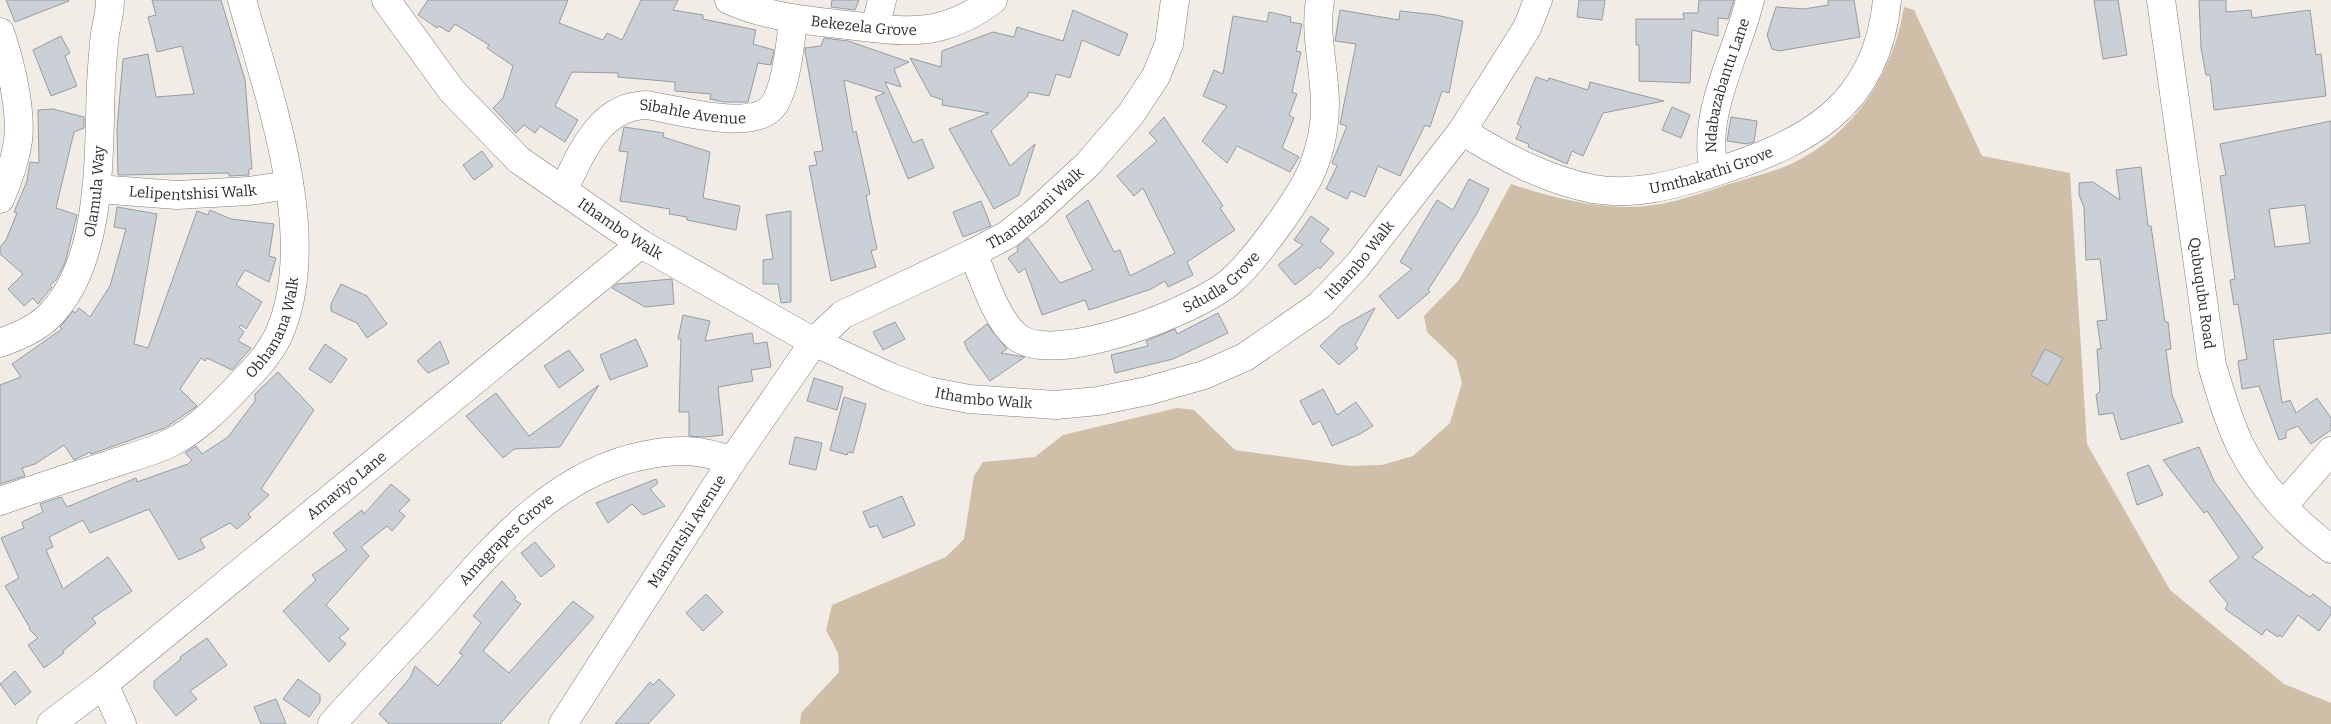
<svg xmlns="http://www.w3.org/2000/svg" width="2331" height="724" viewBox="0 0 2331 724" font-family="Bitter,serif">
<style>
.green{fill:#cfbea8}
.building{fill:#cad0d6;stroke:#969ca1;fill-rule:evenodd}
.lines{fill:none;stroke-linecap:round;stroke-linejoin:round}
.minor-casing{stroke:#837e79;stroke-width:29}
.minor{stroke:#fff;stroke-width:28}
.labels{text-anchor:middle;stroke-width:4;stroke-linejoin:round;paint-order:stroke}
.street-label{font-size:15px;fill:#312f2d;stroke:#fff}
</style>
<rect width="100%" height="100%" fill="#f1ece6"/>
<path class="green" d="M1904 7 1914 10 1982 156 2070 173 2087 444 2170 590 2284 684 2331 703V724H800L801 713 839 672 838 653 826 630 832 605 946 557 964 539 974 476 983 462 1035 457 1063 435 1177 408 1194 410 1235 450 1350 466 1382 465 1413 456 1450 423 1462 383 1456 360 1427 332 1424 316 1459 280 1511 184C1549 197 1586 206 1626 207 1661 208 1693 196 1726 185 1747 178 1771 173 1791 164 1854 134 1893 75 1904 7Z"/>
<path class="building" d="M6 0H68L69 1 15 22Z
M152 0H221L245 80 252 169H249V175L229 176V173L118 175 117 129 123 59 148 54 156 97 194 94 182 46 157 52 148 17 156 15Z
M428 0H568L559 23 603 40 607 33 622 40 641 0H678L673 10 703 15V19L756 30 753 44 774 50 771 65 758 63 748 102H724L710 99 711 94 675 91V82L618 77V73L572 72 555 106 578 120 565 142 540 126 535 133 524 125 516 133 493 108 503 98 513 66 487 48 489 45 455 24 449 32 439 26 437 28 418 15Z
M832 0H859L855 10 831 7Z
M1579 0H1605L1602 20 1577 17Z
M1699 0H1734L1728 19 1718 18V36L1692 30 1690 83 1639 81V45H1636V19H1684L1683 13H1698Z
M1828 0H1854L1860 37 1779 51 1772 49 1767 35 1776 7 1804 9 1828 5Z
M2094 0H2118L2127 55 2103 59Z
M2199 0H2226V12L2251 10 2252 18 2310 10 2316 55 2321 54 2326 96 2214 110 2210 75H2206L2201 48Z
M1073 10 1128 34 1119 56 1082 40 1070 78 1056 74 1049 96 1029 92 1027 97 991 131 1010 166 1035 144 1019 195 994 209 949 129 989 113 942 105 943 100 931 96 910 58 941 67 942 51 993 32 1014 37 1017 27 1063 41Z
M1340 10 1399 20 1400 11 1436 15 1463 21 1449 93 1442 91 1430 127 1425 125 1400 176 1378 166 1365 197 1351 191 1347 199 1326 189 1337 166 1332 163 1347 126 1340 124 1356 44 1335 41Z
M1269 12 1291 17 1290 22 1302 24 1296 51 1301 52 1292 92 1297 94 1289 115 1294 118 1282 148 1299 157 1290 172 1237 146 1227 163 1202 141 1227 106 1203 96 1214 70 1223 74 1233 16 1267 22Z
M61 36 70 53 65 56 77 86 51 96 33 50Z
M824 38 848 41 909 62 894 69 901 87 885 82 913 143 922 139 934 168 908 179 875 97 885 93 844 80 853 133 856 131 870 194 866 196 877 249 871 251 876 267 831 281 809 166 817 165 814 152 823 151 805 51V48L821 46Z
M1536 77 1548 81 1549 78 1588 90 1590 82 1664 101 1603 113 1583 156 1572 151 1567 164 1528 147 1529 144 1516 139 1521 126 1517 124Z
M1672 107 1690 115 1681 138 1662 130Z
M53 109 84 117V128L74 132 56 208 77 215 65 263 56 280 50 285 52 287 38 304 33 298 24 306 8 289 23 274 0 254V247L6 240 17 213 14 212 27 181 30 162 39 163 38 110Z
M1164 117 1223 206 1220 208 1235 230 1187 262 1193 275 1168 287 1165 281 1151 289 1089 310 1085 300 1042 315 1025 268 1019 273 1008 258 1018 251 1017 247 1028 238 1060 283 1093 270 1066 216 1088 200 1114 252 1120 250 1130 276 1175 253 1143 188 1134 196 1117 176 1157 141 1149 133Z
M1731 117 1757 121 1754 142 1747 144 1727 141Z
M2331 121V333L2273 340 2282 403 2290 400 2296 413 2317 398 2331 418V430L2311 444 2298 426 2286 431V438L2279 440 2259 386 2242 389 2238 361 2247 359 2238 304 2234 305 2230 280 2235 279 2220 176 2226 175 2220 144ZM2305 205 2310 243 2275 247 2269 209Z
M624 127 664 133 663 137 710 152 703 198 740 206 736 230 687 220V217L669 214 670 209 620 201 628 152 619 151Z
M482 151 493 166 474 180 463 165Z
M2141 167 2148 226H2151L2165 322H2168L2171 349 2166 350 2172 395 2183 422 2121 440 2113 413 2099 415 2096 395 2100 391 2097 349H2101L2097 321 2107 320 2100 259 2086 260 2084 207 2079 195V183L2093 182 2120 200 2116 170Z
M1469 179 1489 189 1476 215 1428 290 1430 292 1398 319 1379 296 1412 269 1400 262 1437 200 1453 210Z
M981 201 991 226 963 237 953 212Z
M117 207 157 214 134 344 148 348 197 211 208 215 210 210 231 219 274 224 269 256 276 258 269 282 245 270 236 285 262 302 246 329 241 325 239 327 244 332 238 341 251 348 232 370 207 358 205 361 201 358 180 389 197 406 165 428 91 454 90 452 74 460 64 445 35 464 22 468 25 476 0 484V385L21 377 12 364 62 329 60 327 73 311 75 313 79 308 90 317 110 286 126 229 114 227Z
M791 211V302L781 303 778 284H763V260L773 259 766 215Z
M1311 216 1329 229 1320 241 1334 253 1320 269 1318 267 1295 285 1278 265 1303 245 1294 240Z
M672 279 674 304 645 307 612 288 617 284Z
M341 284 367 296 387 324 367 338 357 323 331 311V304Z
M1375 308 1355 345 1358 348 1339 365 1320 346 1340 327Z
M1218 313 1228 333 1173 359 1115 373 1111 355 1148 346 1146 341 1175 329 1177 334Z
M683 315 710 321 705 341 752 333 754 344 767 342 771 367 751 370 753 381 718 387 723 435 705 437 689 436V412H679L681 339H678Z
M895 322 905 339 883 350 873 332Z
M987 324 1007 349 1001 353 1025 357 990 381 968 351 964 342Z
M636 339 648 366 610 380 600 355Z
M440 341 449 363 428 373 417 361Z
M325 344 347 359 331 383 309 369Z
M2045 349 2063 358 2048 385 2031 375Z
M569 350 584 370 559 388 544 366Z
M278 372 314 410 261 489 269 495 248 514 251 517 237 529 230 523 200 539 205 548 179 560 149 509 90 533 83 520 49 537 53 547 46 550 63 589 108 557 132 591 92 618 96 623 63 651 64 653 44 668 28 645 38 638 29 629 30 628 5 586 19 578 1 538 24 528 22 522 43 512 40 504 61 497 67 507 136 478 137 482 188 464 192 460 185 453 196 446 202 454 228 437 255 401V394Z
M814 378 843 387 837 410 807 401Z
M599 385 560 447 514 449 503 458 466 416 496 393 529 436Z
M1323 389 1337 415 1356 402 1373 426 1360 434 1332 446 1320 421 1313 425 1300 401Z
M844 397 866 404 853 453 848 452 847 455 830 450Z
M795 437 822 443 816 470 789 464Z
M2199 447 2214 481 2263 548 2252 557 2310 597 2313 594 2331 608V614L2319 631 2298 615 2282 637 2279 635 2278 637 2266 629 2262 635 2225 609 2228 604 2209 581 2239 558 2207 511 2204 513 2163 460Z
M2149 465 2163 495 2137 505 2127 473Z
M656 479 658 483 650 489 665 506 643 515 632 504 608 523 596 503Z
M391 484 410 500 399 511 405 516 392 531 387 526 361 547 369 556 326 605 349 629 339 638 346 644 329 662 283 611 316 580 312 575 347 550 333 533 362 510 364 514Z
M902 496 915 525 883 538 877 525 870 528 863 512Z
M535 542 555 566 541 577 521 553Z
M502 581 516 597 514 599 521 604 483 651 509 673 573 601 594 617 500 724H389L379 714 410 678 415 666 438 686 463 655 459 653 481 623 473 616Z
M706 594 723 612 703 631 686 613Z
M207 638 227 665 190 691 197 699 176 716 154 688V681L181 659 180 657Z
M15 671 31 692 15 705 0 684Z
M298 679 320 695V702L309 717 283 699Z
M659 679 675 695 648 724H615L650 682 653 685Z
M276 699 286 724H261L254 707Z"/>
<g class="lines">
<g class="minor-casing">
<g id="minor">
<path id="s1" d="M386 0 452 91 519 160 641 244 814 342 890 377 928 391 969 399 1056 405 1098 401 1147 391 1204 375 1245 357 1320 305 1357 266 1462 131 1527 28 1538 0"/>
<path id="s2" d="M729 0C769 18 813 21 855 26 884 29 914 34 942 26 961 21 977 12 993 0"/>
<path id="s3" d="M2161 0 2212 365C2220 392 2228 420 2240 445 2260 486 2295 523 2331 549"/>
<path d="M875 28 882 0"/>
<path d="M0 32C10 61 22 110 18 141 15 161 8 181 0 199"/>
<path id="s4" d="M1462 131C1502 156 1546 180 1593 189 1634 196 1673 185 1712 173 1805 144 1877 108 1887 0"/>
<path id="s5" d="M1714 172C1701 113 1736 57 1750 0"/>
<path id="s6" d="M97 189 177 195 249 191 289 185"/>
<path id="s7" d="M563 191C581 154 599 106 646 105 674 109 751 132 772 107 786 91 791 40 793 19"/>
<path id="s8" d="M973 253C983 277 996 319 1016 336 1053 368 1198 310 1231 281 1255 260 1303 195 1314 165 1323 141 1327 112 1324 86 1322 58 1315 29 1320 0"/>
<path id="s9" d="M0 343C16 337 34 330 47 318 104 264 98 155 101 83 102 67 103 50 105 34 107 23 110 12 110 0"/>
<path id="s10" d="M0 501C37 488 74 476 111 464 131 457 153 452 172 442 197 429 216 410 236 389 251 373 268 357 278 336 322 240 269 97 242 0"/>
<path d="M2283 506 2331 451"/>
<path d="M104 684 122 724"/>
<path id="s11" d="M51 724 104 684 641 244"/>
<path id="s12" d="M332 724C363 689 396 656 428 621 489 553 551 473 646 455 679 449 700 449 732 461"/>
<path id="s13" d="M563 724 732 461 814 342 842 315 973 253 1007 235 1035 213 1088 164 1131 114 1156 76 1169 44 1175 0"/>
</g>
</g>
<use href="#minor" class="minor"/>
</g>
<g class="labels">
<g class="street-label">
<text dy="5" stroke="none"><textPath href="#s2" startOffset="138">Bekezela Grove</textPath></text>
<text dy="5" stroke="none"><textPath href="#s5" startOffset="89">Ndabazabantu Lane</textPath></text>
<text dy="5" stroke="none"><textPath href="#s7" startOffset="174">Sibahle Avenue</textPath></text>
<text dy="5" stroke="none"><textPath href="#s4" startOffset="265">Umthakathi Grove</textPath></text>
<text dy="5" stroke="none"><textPath href="#s6" startOffset="96">Lelipentshisi Walk</textPath></text>
<text dy="5" stroke="none"><textPath href="#s9" startOffset="192">Olamula Way</textPath></text>
<text dy="5" stroke="none"><textPath href="#s13" startOffset="718">Thandazani Walk</textPath></text>
<text dy="5" stroke="none"><textPath href="#s1" startOffset="331">Ithambo Walk</textPath></text>
<text dy="5" stroke="none"><textPath href="#s1" startOffset="1156">Ithambo Walk</textPath></text>
<text dy="5" stroke="none"><textPath href="#s8" startOffset="316">Sdudla Grove</textPath></text>
<text dy="5" stroke="none"><textPath href="#s3" startOffset="296">Qubuqubu Road</textPath></text>
<text dy="5" stroke="none"><textPath href="#s10" startOffset="339">Obhanana Walk</textPath></text>
<text dy="5" stroke="none"><textPath href="#s1" startOffset="736">Ithambo Walk</textPath></text>
<text dy="5" stroke="none"><textPath href="#s11" startOffset="380">Amaviyo Lane</textPath></text>
<text dy="5" stroke="none"><textPath href="#s13" startOffset="229">Manantshi Avenue</textPath></text>
<text dy="5" stroke="none"><textPath href="#s12" startOffset="254">Amagrapes Grove</textPath></text>
</g>
</g>
</svg>
